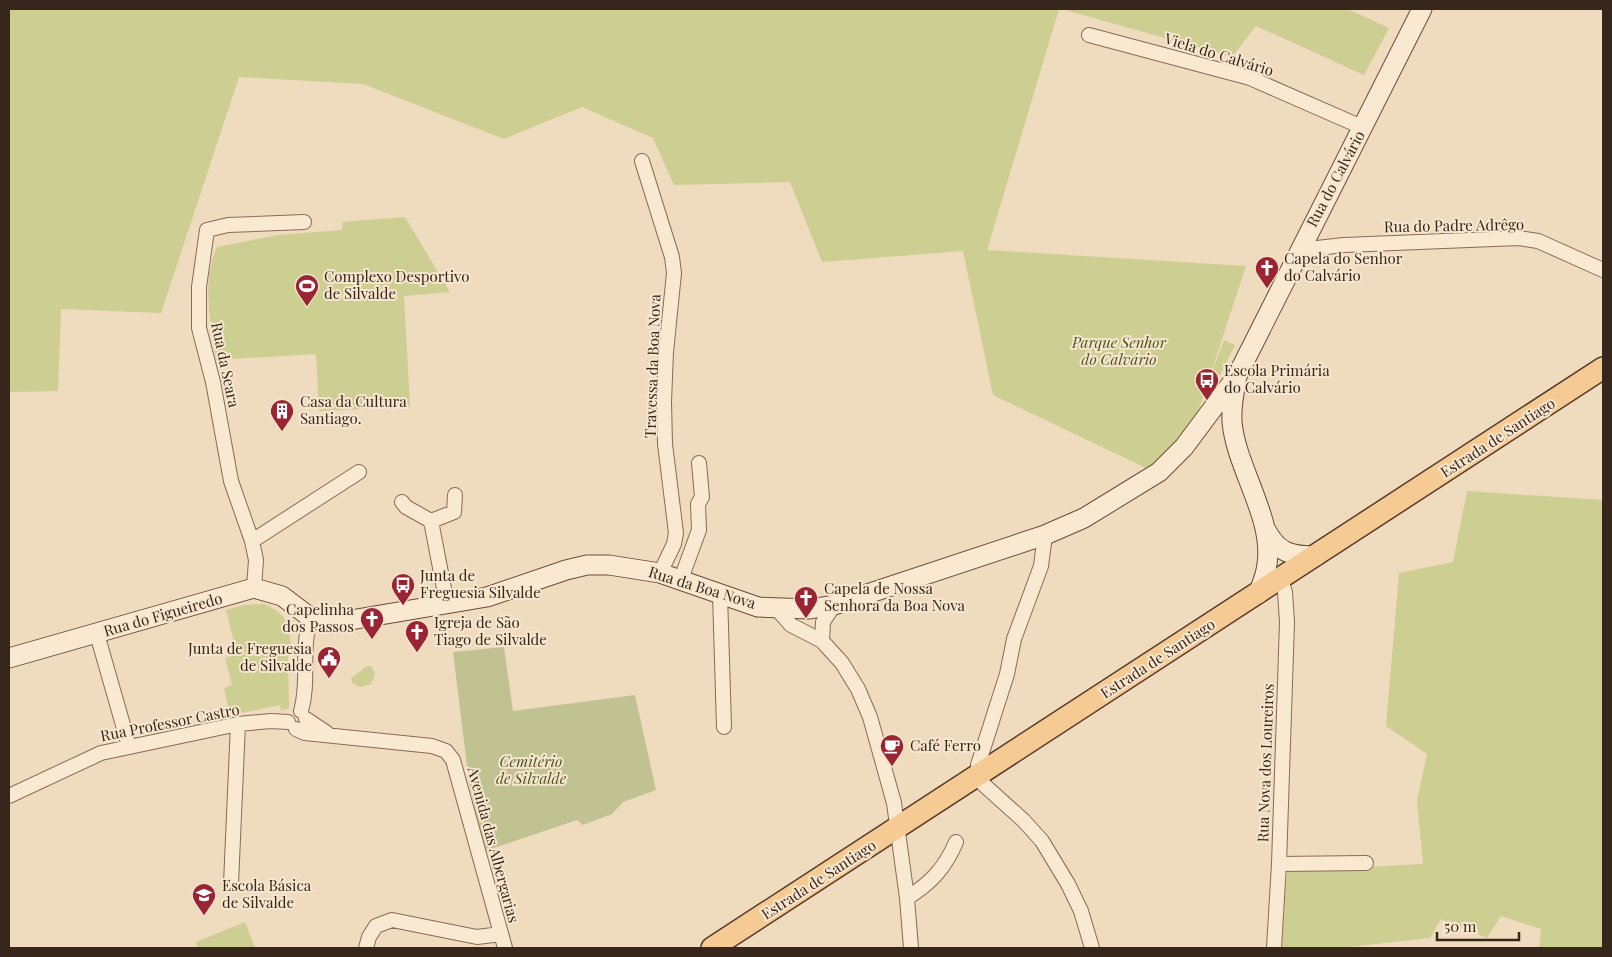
<svg xmlns="http://www.w3.org/2000/svg" width="1612" height="957" viewBox="0 0 1612 957" font-family="'Playfair Display',serif">
<style>
.green{fill:#cdce92}
.cemetery{fill:#c1c292}
.lines{fill:none;stroke-linecap:round;stroke-linejoin:round}
.street-casing{stroke:#886b56;stroke-width:16}
.secondary-casing{stroke:#6a4c3a;stroke-width:21}
.primary-casing{stroke:#563a2b;stroke-width:24}
.street{stroke:#fae9d1;stroke-width:14}
.secondary{stroke:#fae9d1;stroke-width:19}
.primary{stroke:#f5cb93;stroke-width:21}
.labels{text-anchor:middle;stroke-width:4;stroke-linejoin:round;paint-order:stroke}
.street-label{font-size:15px;fill:#37261b;stroke:#f7e6ce}
.poi-label{font-size:15px;fill:#37261b;stroke:#f7e6ce;text-anchor:start}
.park-label{font-size:15px;font-style:italic;fill:#4d5421;stroke:#f7e6ce}
</style>
<rect width="100%" height="100%" fill="#efdbbe"/>
<path class="green" d="M9 9H1059L987 250 1246 266 1207 385 1224 340 1235 345 1214 387 1207 385 1196 418 1171 448 1148 469 993 395 963 251 822 262 790 182 674 185 653 138 582 107 504 139 363 84 239 77 161 313 61 309 58 391 9 392Z
M1062 9H1347L1389 28 1364 75 1256 26 1232 57Z
M405 217 450 292 404 296 410 407 319 411 316 354 216 360C211 323 201 282 217 247L278 235 342 230 343 222Z
M1467 491 1603 500V948H1539L1541 929 1501 916 1487 938 1441 919 1430 938 1339 948H1282L1287 871 1423 864 1417 801 1427 754 1386 726 1399 573 1453 562Z
M265 604C291 617 288 624 292 651L288 652 289 708 281 711 280 705 237 714V718L231 719 224 688 232 685 225 658 237 654 226 610 244 605Z
M371 666 375 674 371 684 361 687 353 684 351 679C355 673 361 672 365 667Z
M245 922 255 948H198L196 942Z"/>
<path class="cemetery" d="M504 647 513 711 635 695 656 790 623 802 612 814 583 825 577 820 485 851 469 782 453 652Z"/>
<g class="lines">
<g class="street-casing">
<path id="street" d="M1089 35 1250 78 1364 128
M642 161 672 257 674 273 666 352 664 402 665 444 676 533 674 544 660 573
M1299 250 1344 245 1519 238 1538 241 1603 270
M402 502 406 507 431 521 447 604
M431 521 454 512 455 495
M1045 535 1041 566 1014 639 1007 674 978 765 979 775 983 784 1024 821 1042 841 1068 884 1081 911 1092 948
M252 541 359 472
M681 579 699 530 698 504 702 497 699 463
M254 588 256 560 252 541 231 481 213 382 199 328V287L207 230 228 225 304 222
M720 594 724 727
M776 608 791 625 822 641 842 663 858 689 870 717 894 803 907 898 911 948
M97 634 129 746
M822 641 823 622 834 605
M301 711C310 680 300 649 311 618
M306 719 327 733
M296 729 305 733 432 746 446 751 453 760 505 948
M9 796 101 753 238 724 271 721 288 722
M1279 864 1366 863
M231 884 238 724
M907 898C931 883 945 868 956 842
M366 948 369 937 376 926 392 920 477 937 501 934
M1274 948 1279 864 1287 622 1285 592 1281 579"/>
</g>
<g class="secondary-casing">
<path id="secondary" d="M1266 530C1278 553 1291 556 1316 556
M1258 594C1262 584 1266 575 1267 564 1274 518 1236 468 1232 422 1231 406 1234 392 1237 376L1422 9
M9 658 254 588 282 596 311 618 333 623 487 597 566 570 587 565H609L660 573 758 607 810 609 834 605 1045 535 1084 518 1159 472 1184 447 1237 376"/>
</g>
<g class="primary-casing">
<path id="primary" d="M712 948 1603 368"/>
</g>
<use href="#street" class="street"/>
<use href="#secondary" class="secondary"/>
<use href="#primary" class="primary"/>
</g>
<defs>
<g id="church-pin" transform="scale(1.25)"><path d="M0 17L-7.5 6A9.5 9.5 0 1 1 7.5 6Z" fill="#9a2432" stroke="#f7e6ce"/><path d="M-1.2-6h2.4v3.5h3.3v2.4h-3.3V6h-2.4V-.1h-3.3v-2.4h3.3Z" fill="#fff"/></g>
<g id="stadium-pin" transform="scale(1.25)"><path d="M0 17L-7.5 6A9.5 9.5 0 1 1 7.5 6Z" fill="#9a2432" stroke="#f7e6ce"/><path d="M0-5a6.5 5 0 1 0 0 10a6.5 5 0 1 0 0-10ZM-3.5-1.8h7v3.6h-7Z" fill="#fff"/></g>
<g id="bus-pin" transform="scale(1.25)"><path d="M0 17L-7.5 6A9.5 9.5 0 1 1 7.5 6Z" fill="#9a2432" stroke="#f7e6ce"/><path d="M-5-6H5V4H4V6H2V4H-2V6H-4V4H-5ZM-3.5-4V0h7V-4ZM-3.5 1.2v1.5H-2V1.2ZM2 1.2v1.5H3.5V1.2Z" fill="#fff"/></g>
<g id="building-pin" transform="scale(1.25)"><path d="M0 17L-7.5 6A9.5 9.5 0 1 1 7.5 6Z" fill="#9a2432" stroke="#f7e6ce"/><path d="M-4-6H4V6H1V3H-1V6H-4ZM-2.5-4.3h1.7v1.8h-1.7ZM.8-4.3h1.7v1.8H.8ZM-2.5-1h1.7V.8h-1.7ZM.8-1h1.7V.8H.8Z" fill="#fff"/></g>
<g id="civic-pin" transform="scale(1.25)"><path d="M0 17L-7.5 6A9.5 9.5 0 1 1 7.5 6Z" fill="#9a2432" stroke="#f7e6ce"/><path d="M-.6-6.5H3V-4.5H.6V-3L4-1V1h2V6H-6V1h2V-1L-.6-3ZM-1.2 2.5V6h2.4V2.5Z" fill="#fff"/></g>
<g id="cafe-pin" transform="scale(1.25)"><path d="M0 17L-7.5 6A9.5 9.5 0 1 1 7.5 6Z" fill="#9a2432" stroke="#f7e6ce"/><path d="M-5.5-4.5H6V0H3Q3 3.5 0 3.5H-2.5Q-5.5 3.5-5.5 0ZM3-3.2v2h1.7v-2ZM-6 4.5H4V6H-6Z" fill="#fff"/></g>
<g id="school-pin" transform="scale(1.25)"><path d="M0 17L-7.5 6A9.5 9.5 0 1 1 7.5 6Z" fill="#9a2432" stroke="#f7e6ce"/><path d="M0-5L7-2L0 1L-7-2ZM-4 1L0 2.5L4 1V4Q0 6-4 4Z" fill="#fff"/></g>
</defs>
<g fill-rule="evenodd">
<use href="#church-pin" x="1267" y="268"/>
<use href="#stadium-pin" x="307" y="286"/>
<use href="#bus-pin" x="1207" y="380"/>
<use href="#building-pin" x="282" y="411"/>
<use href="#bus-pin" x="403" y="585"/>
<use href="#church-pin" x="806" y="598"/>
<use href="#church-pin" x="372" y="619"/>
<use href="#church-pin" x="417" y="632"/>
<use href="#civic-pin" x="329" y="658"/>
<use href="#cafe-pin" x="892" y="746"/>
<use href="#school-pin" x="204" y="895"/>
</g>
<g class="labels">
<g class="street-label">
<text transform="translate(1219 55) rotate(17)" y="5">Viela do Calvário</text>
<text transform="translate(1336 179) rotate(-62)" y="5">Rua do Calvário</text>
<text transform="translate(1454 226) rotate(-1)" y="5">Rua do Padre Adrêgo</text>
<text transform="translate(225 365) rotate(78)" y="5">Rua da Seara</text>
<text transform="translate(653 366) rotate(-88)" y="5">Travessa da Boa Nova</text>
<text transform="translate(1498 438) rotate(-33)" y="5">Estrada de Santiago</text>
<text transform="translate(702 588) rotate(17)" y="5">Rua da Boa Nova</text>
<text transform="translate(163 615) rotate(-16)" y="5">Rua do Figueiredo</text>
<text transform="translate(1158 659) rotate(-33)" y="5">Estrada de Santiago</text>
<text transform="translate(170 723) rotate(-11)" y="5">Rua Professor Castro</text>
<text transform="translate(1266 763) rotate(-88)" y="5">Rua Nova dos Loureiros</text>
<text transform="translate(493 845) rotate(75)" y="5">Avenida das Albergarias</text>
<text transform="translate(819 880) rotate(-33)" y="5">Estrada de Santiago</text>
</g>
<g class="poi-label">
<text x="1284" y="264">Capela do Senhor<tspan x="1284" dy="17">do Calvário</tspan></text>
<text x="324" y="282">Complexo Desportivo<tspan x="324" dy="17">de Silvalde</tspan></text>
<text x="1224" y="376">Escola Primária<tspan x="1224" dy="17">do Calvário</tspan></text>
<text x="300" y="407">Casa da Cultura<tspan x="300" dy="17">Santiago.</tspan></text>
<text x="420" y="581">Junta de<tspan x="420" dy="17">Freguesia Silvalde</tspan></text>
<text x="824" y="594">Capela de Nossa<tspan x="824" dy="17">Senhora da Boa Nova</tspan></text>
<text x="354" y="615" text-anchor="end">Capelinha<tspan x="354" dy="17">dos Passos</tspan></text>
<text x="434" y="628">Igreja de São<tspan x="434" dy="17">Tiago de Silvalde</tspan></text>
<text x="312" y="654" text-anchor="end">Junta de Freguesia<tspan x="312" dy="17">de Silvalde</tspan></text>
<text x="910" y="751">Café Ferro</text>
<text x="222" y="891">Escola Básica<tspan x="222" dy="17">de Silvalde</tspan></text>
</g>
<g class="park-label">
<text x="1119" y="348">Parque Senhor<tspan x="1119" dy="17">do Calvário</tspan></text>
<text x="531" y="767">Cemitério<tspan x="531" dy="17">de Silvalde</tspan></text>
</g>
</g>
<rect width="1612" height="957" fill="none" stroke="#37261b" stroke-width="20"/>
<path d="M1437 932v8h82v-8" fill="none" stroke="#37261b" stroke-width="2.5"/>
<text x="1444" y="932" font-size="15" fill="#37261b" stroke="#f7e6ce" stroke-width="4" paint-order="stroke">50 m</text>
</svg>
